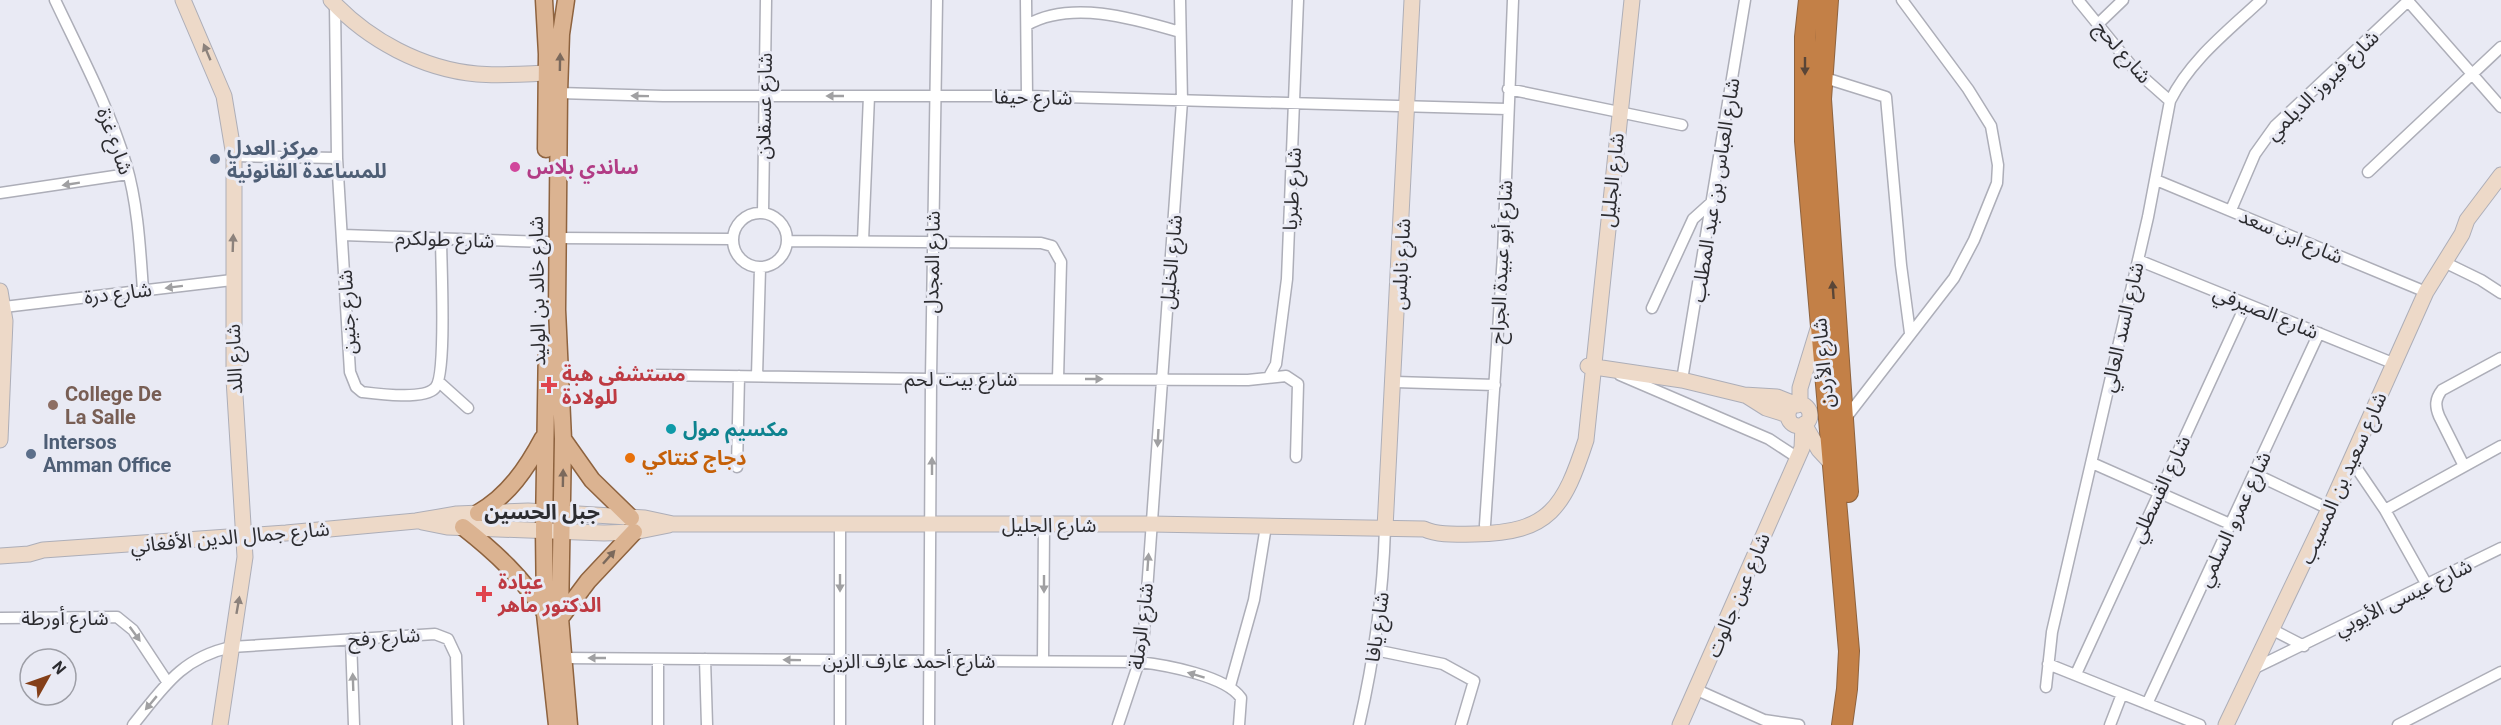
<svg xmlns="http://www.w3.org/2000/svg" width="2501" height="725" viewBox="0 0 2501 725" font-family="Roboto,'Noto Sans Arabic',sans-serif">
<style>
.lines{fill:none;stroke-linecap:round;stroke-linejoin:round}
.street-casing{stroke:#adaeb8;stroke-width:13}
.secondary-casing{stroke:#adaeb8;stroke-width:17}
.primary-casing{stroke:#8e633f;stroke-width:19}
.highway-casing{stroke:#8e633f;stroke-width:22}
.street{stroke:#fff;stroke-width:10}
.secondary{stroke:#edd9c8;stroke-width:15}
.primary{stroke:#dbb391;stroke-width:16}
.highway{stroke:#c38047;stroke-width:20}
.oneway{fill:#8c827c}
.oneway2{fill:#7b695c}
.oneway3{fill:#594537}
.oneway4{fill:#a0a0a2}
.service-dot{fill:#5c6f8a;stroke:#e9eaf4;stroke-width:2}
.hotel-dot{fill:#d1479c;stroke:#e9eaf4;stroke-width:2}
.health-dot{fill:#e0444e;stroke:#e9eaf4;stroke-width:2}
.education-dot{fill:#8d6e63;stroke:#e9eaf4;stroke-width:2}
.culture-dot{fill:#0f9aa8;stroke:#e9eaf4;stroke-width:2}
.food-dot{fill:#e8710a;stroke:#e9eaf4;stroke-width:2}
.labels{text-anchor:middle;stroke-width:6;stroke-linejoin:round;paint-order:stroke}
.street-label{font-size:20px;fill:#2c2c30;stroke:#e9eaf4}
.service-label{font-size:20px;font-weight:bold;fill:#4e5e75;stroke:#e9eaf4;text-anchor:start}
.hotel-label{font-size:20px;font-weight:bold;fill:#b23c85;stroke:#e9eaf4;text-anchor:start}
.health-label{font-size:20px;font-weight:bold;fill:#be3a42;stroke:#e9eaf4;text-anchor:start}
.education-label{font-size:20px;font-weight:bold;fill:#785e54;stroke:#e9eaf4;text-anchor:start}
.culture-label{font-size:20px;font-weight:bold;fill:#0d838f;stroke:#e9eaf4;text-anchor:start}
.food-label{font-size:20px;font-weight:bold;fill:#c56008;stroke:#e9eaf4;text-anchor:start}
.neighbourhood-label{font-size:21px;font-weight:bold;fill:#2c2c30;stroke:#e9eaf4}
</style>
<rect width="100%" height="100%" fill="#e9eaf4"/>
<g class="lines">
<g class="street-casing">
<path id="street" d="M55 0C80 53 109 107 126 164 138 205 140 248 143 290
M1026 0 1027 96
M2078 0 2135 70 2170 101
M2408 1 2501 107
M335 5 337 158 350 372 356 387 362 392C378 394 424 400 435 388 447 376 441 262 441 239
M2098 24 2123 0
M1027 25C1071 0 1132 18 1180 32
M1822 77 1886 97 1901 265 1910 333
M1508 89 1682 125
M559 93 663 96H1027L1507 109
M234 156 337 158
M2368 172 2501 47
M2156 180 2426 292
M0 193 128 174
M2231 210 2255 154 2275 126 2409 0
M733 240a27 27 0 1 1 54 0a27 27 0 1 1-54 0Z
M763 213 766 0
M343 235 547 242
M556 238 732 239
M788 241 1041 243 1052 246 1061 262 1058 379
M863 241 869 96
M2138 260 2395 364
M2444 262 2481 280 2501 293
M4 307 232 280
M1652 308 1693 219 1713 201
M652 375 931 379 1248 380 1286 376 1298 384 1296 457
M1270 375 1276 364 1287 279 1298 0
M1620 375 1769 439 1798 458
M757 376 760 268
M1682 380 1745 0
M439 382 468 408
M1395 382 1495 385
M1845 419 1954 278 1974 240 1997 183 1998 165 1991 126 1968 89 1902 0
M2351 460 2385 510 2427 585
M2092 463 2230 524
M2464 466 2439 416C2435 406 2435 399 2442 390L2501 358
M737 467 739 376
M2255 474 2329 509
M2385 510 2501 446
M840 524V725
M1485 525 1503 255 1513 0
M0 618 117 617 133 630 168 683
M2273 630 2304 646
M351 639 354 725
M1375 650 1443 664 1474 681 1461 725
M562 658 1139 662C1166 665 1226 676 1241 698L1239 725
M658 659V725
M705 659 707 725
M1043 661 1044 525
M2048 664 2200 725
M2255 668 2501 548
M2076 674 2246 304
M1230 686 1254 600 1266 526
M2046 687 2052 632 2148 217 2170 101C2190 60 2228 31 2261 0
M1697 690 1764 720 1799 725
M2147 704 2319 333
M133 725C163 688 181 658 231 647L435 634 448 639 456 656 458 725
M929 725 931 379 937 0
M1118 725 1139 662 1144 633 1182 101 1180 0
M1359 725C1374 660 1383 595 1385 528
M2110 725 2122 694
M2398 725 2501 672"/>
</g>
<g class="secondary-casing">
<path id="secondary" d="M183 0 224 96 234 156V379L245 557 220 725
M331 0C368 40 422 69 477 74 500 76 523 74 546 73
M0 291 5 321 0 440
M1588 366 1682 380 1744 395 1777 397 1797 405
M1747 396 1766 408 1788 415
M1800 404V388L1818 329
M1788 415a11 11 0 1 1 22 0a11 11 0 1 1-22 0Z
M1804 424 1819 450 1832 464
M422 522 447 527 604 533 634 532 669 525
M1385 528 1412 0
M0 556 29 554 43 550 286 533 416 521 457 514 528 511 645 518 673 524H1151L1424 529C1440 536 1458 534 1475 534 1550 533 1564 507 1586 440L1632 0
M1680 725 1802 448 1803 425
M2226 725 2329 509 2426 292 2462 234 2467 220 2501 175"/>
</g>
<g class="primary-casing">
<path id="primary" d="M544 0 547 54 546 149
M566 0 561 34 559 93 557 310 563 439 560 618 569 725
M547 343 544 530 545 614 557 725
M563 439 592 480 631 518
M478 513C508 496 527 468 543 438
M463 527C495 552 523 578 545 613
M561 617 588 581 634 532"/>
</g>
<g class="highway-casing">
<path id="highway" d="M1809 0 1805 37V141L1849 651 1847 689 1842 725
M1828 0 1821 99 1848 492"/>
</g>
<use href="#street" class="street"/>
<use href="#secondary" class="secondary"/>
<use href="#primary" class="primary"/>
<use href="#highway" class="highway"/>
</g>
<defs><path id="oneway-solid" d="M-6-.8H1V-3.2L6.5 0L1 3.2V.8H-6Z" transform="scale(1.5)"/></defs>
<g class="oneway">
<use href="#oneway-solid" transform="translate(207 52) rotate(-113)"/>
<use href="#oneway-solid" transform="translate(233 243) rotate(-88)"/>
<use href="#oneway-solid" transform="translate(238 605) rotate(-80)"/>
</g>
<g class="oneway2">
<use href="#oneway-solid" transform="translate(560 62) rotate(-89)"/>
<use href="#oneway-solid" transform="translate(563 478) rotate(-89)"/>
<use href="#oneway-solid" transform="translate(609 557) rotate(-48)"/>
</g>
<g class="oneway3">
<use href="#oneway-solid" transform="translate(1805 66) rotate(90)"/>
<use href="#oneway-solid" transform="translate(1833 290) rotate(-94)"/>
</g>
<g class="oneway4">
<use href="#oneway-solid" transform="translate(640 96) rotate(-179)"/>
<use href="#oneway-solid" transform="translate(835 96) rotate(-180)"/>
<use href="#oneway-solid" transform="translate(71 184) rotate(171)"/>
<use href="#oneway-solid" transform="translate(174 287) rotate(173)"/>
<use href="#oneway-solid" transform="translate(1094 379)"/>
<use href="#oneway-solid" transform="translate(1158 438) rotate(93)"/>
<use href="#oneway-solid" transform="translate(932 466) rotate(-90)"/>
<use href="#oneway-solid" transform="translate(1148 562) rotate(-86)"/>
<use href="#oneway-solid" transform="translate(840 583) rotate(90)"/>
<use href="#oneway-solid" transform="translate(1044 584) rotate(90)"/>
<use href="#oneway-solid" transform="translate(135 634) rotate(54)"/>
<use href="#oneway-solid" transform="translate(597 658) rotate(-180)"/>
<use href="#oneway-solid" transform="translate(792 660) rotate(-179)"/>
<use href="#oneway-solid" transform="translate(1196 675) rotate(-163)"/>
<use href="#oneway-solid" transform="translate(353 682) rotate(-92)"/>
<use href="#oneway-solid" transform="translate(151 703) rotate(130)"/>
</g>
<g class="service-dot">
<circle cx="215" cy="159" r="6"/>
<circle cx="31" cy="454" r="6"/>
</g>
<circle class="hotel-dot" cx="515" cy="167" r="6"/>
<g class="health-dot">
<path d="M546 376h6v6h6v6h-6v6h-6v-6h-6v-6h6z"/>
<path d="M481 585h6v6h6v6h-6v6h-6v-6h-6v-6h6z"/>
</g>
<circle class="education-dot" cx="53" cy="405" r="6"/>
<circle class="culture-dot" cx="671" cy="429" r="6"/>
<circle class="food-dot" cx="630" cy="458" r="6"/>
<g class="labels">
<g class="street-label">
<text transform="translate(2123 52) rotate(49)" y="7">شارع لحج</text>
<text transform="translate(2322 85) rotate(-44)" y="7">شارع فيروز الديلمي</text>
<text transform="translate(1033 97) rotate(1)" y="7">شارع حيفا</text>
<text transform="translate(764 106) rotate(-89)" y="7">شارع عسقلان</text>
<text transform="translate(115 141) rotate(70)" y="7">شارع غزة</text>
<text transform="translate(1612 180) rotate(-84)" y="7">شارع الجليل</text>
<text transform="translate(1292 189) rotate(-87)" y="7">شارع طبريا</text>
<text transform="translate(1715 190) rotate(-81)" y="7">شارع العباس بن عبد المطلب</text>
<text transform="translate(2291 236) rotate(23)" y="7">شارع ابن سعد</text>
<text transform="translate(445 239) rotate(2)" y="7">شارع طولكرم</text>
<text transform="translate(932 262) rotate(-89)" y="7">شارع المجدل</text>
<text transform="translate(1171 262) rotate(-85)" y="7">شارع الخليل</text>
<text transform="translate(1501 262) rotate(-87)" y="7">شارع أبو عبيدة الجراح</text>
<text transform="translate(1401 264) rotate(-87)" y="7">شارع نابلس</text>
<text transform="translate(537 291) rotate(-91)" y="7">شارع خالد بن الوليد</text>
<text transform="translate(118 293) rotate(-7)" y="7">شارع درة</text>
<text transform="translate(347 312) rotate(-93)" y="7">شارع جنين</text>
<text transform="translate(2266 312) rotate(22)" y="7">شارع الصيرفي</text>
<text transform="translate(2122 327) rotate(-77)" y="7">شارع السد العالي</text>
<text transform="translate(234 359) rotate(-92)" y="7">شارع اللد</text>
<text transform="translate(1823 363) rotate(-95)" y="7">شارع الأردن</text>
<text x="961" y="386">شارع بيت لحم</text>
<text transform="translate(2343 478) rotate(-66)" y="7">شارع سعيد بن المسيب</text>
<text transform="translate(2160 489) rotate(-65)" y="7">شارع القسطلي</text>
<text transform="translate(2234 519) rotate(-65)" y="7">شارع عمرو السلمي</text>
<text x="1049" y="532">شارع الجليل</text>
<text transform="translate(230 537) rotate(-5)" y="7">شارع جمال الدين الأفغاني</text>
<text transform="translate(1738 595) rotate(-67)" y="7">شارع عين جالوت</text>
<text transform="translate(2403 597) rotate(-26)" y="7">شارع عيسى الأيوبي</text>
<text x="65" y="625">شارع أورطة</text>
<text transform="translate(1141 626) rotate(-83)" y="7">شارع الرملة</text>
<text transform="translate(1377 627) rotate(-82)" y="7">شارع يافا</text>
<text transform="translate(384 637) rotate(-4)" y="7">شارع رفح</text>
<text x="909" y="668">شارع أحمد عارف الزين</text>
</g>
<g class="service-label">
<text x="227" y="155">مركز العدل<tspan x="227" dy="23">للمساعدة القانونية</tspan></text>
<text x="43" y="449">Intersos<tspan x="43" dy="23">Amman Office</tspan></text>
</g>
<g class="hotel-label">
<text x="527" y="174">ساندي بلاس</text>
</g>
<g class="health-label">
<text x="562" y="381">مستشفى هبة<tspan x="562" dy="23">للولادة</tspan></text>
<text x="498" y="589">عيادة<tspan x="498" dy="23">الدكتور ماهر</tspan></text>
</g>
<g class="education-label">
<text x="65" y="401">College De<tspan x="65" dy="23">La Salle</tspan></text>
</g>
<g class="culture-label">
<text x="683" y="436">مكسيم مول</text>
</g>
<g class="food-label">
<text x="642" y="465">دجاج كنتاكي</text>
</g>
<g class="neighbourhood-label">
<text x="542" y="519">جبل الحسين</text>
</g>
</g>
<g transform="translate(48 677) rotate(50)"><circle r="28" fill="#e9eaf4" stroke="#9d9ea6" stroke-width="1.5"/>
<path d="M0-4.5L10 22L0 15L-10 22Z" fill="#843f18"/>
<text y="-9" font-size="16" font-weight="bold" text-anchor="middle" fill="#2c2c30">N</text>
</g>
</svg>
